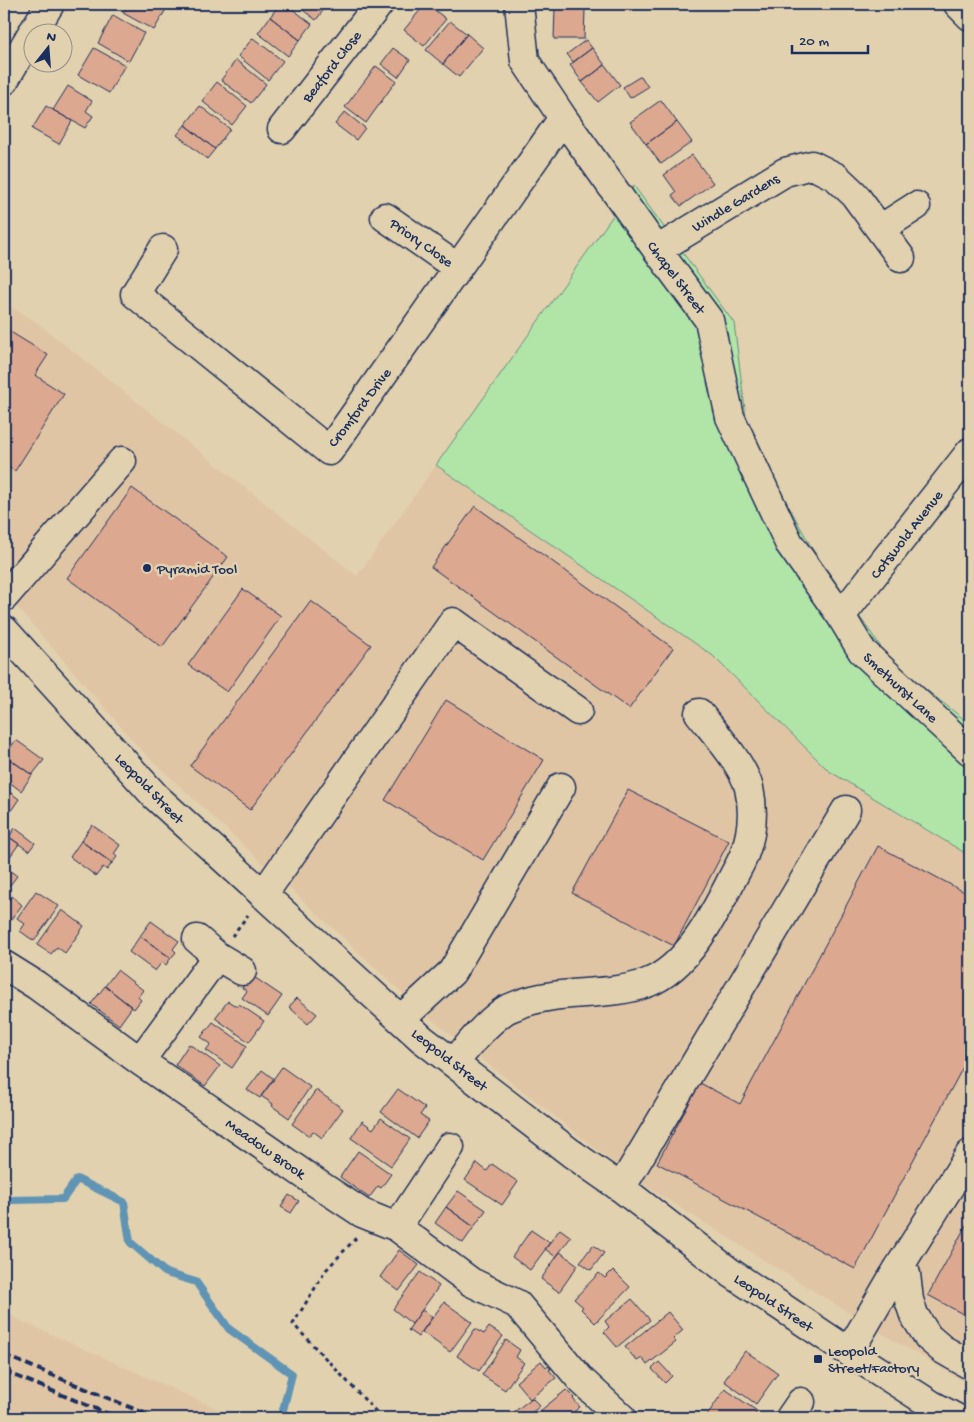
<svg xmlns="http://www.w3.org/2000/svg" width="974" height="1422" viewBox="0 0 974 1422" font-family="'Gochi Hand',sans-serif">
<style>
.built{fill:#e0c5a5}
.green{fill:#b0e5a7;stroke:#668a82}
.lines{fill:none;stroke-linecap:round;stroke-linejoin:round}
.stream{stroke:#6094b4;stroke-width:8}
.building{fill:#dca88f;stroke:#1b2f5e}
.minor-casing{stroke:#1b2f5e;stroke-width:31}
.path{stroke:#1b2f5e;stroke-width:3;stroke-dasharray:4 4;stroke-linecap:butt}
.minor{stroke:#e2d1ae;stroke-width:28}
.rail{stroke:#1b2f5e;stroke-width:4;stroke-dasharray:8 4;stroke-linecap:butt}
.poi-dot{fill:#1b2f5e;stroke:#e2d1ae;stroke-width:2}
.labels{text-anchor:middle;stroke-width:5;stroke-linejoin:round;paint-order:stroke}
.street-label{font-size:15px;fill:#1b2f5e;stroke:#e2d1ae}
.poi-label{font-size:15px;fill:#1b2f5e;stroke:#e2d1ae;text-anchor:start}
</style>
<rect width="100%" height="100%" fill="#e2d1ae"/>
<filter id="ink" filterUnits="userSpaceOnUse"><feTurbulence type="fractalNoise" baseFrequency=".02" numOctaves="2"/><feDisplacementMap in="SourceGraphic" scale="10" xChannelSelector="R" yChannelSelector="G"/><feConvolveMatrix kernelMatrix="1 2 1 2 8 2 1 2 1" color-interpolation-filters="sRGB"/></filter>
<g filter="url(#ink)">
<path class="built" d="M4 303 35 321 357 576 436 465 712 655 829 771 970 856V1385L881 1333 637 1181 427 1016 142 751 4 592Z
M4 1313 238 1418H4Z"/>
<path class="green" d="M634 186 734 323 748 433 813 550 892 663 970 724V856L829 771 712 655 436 465Z"/>
<g class="lines">
<path class="stream" d="M4 1198 10 1200 63 1199 77 1179 124 1202 130 1242 166 1273 196 1282 229 1329 292 1374 281 1418"/>
</g>
<path class="building" d="M128 4H169L154 30 123 13Z
M280 4H286L312 24 300 40 270 17Z
M295 4H328L316 20Z
M425 4H427L446 19 424 46 404 30Z
M555 4H585V9L555 8Z
M555 8 585 9 584 39H554Z
M113 15 144 33 129 61 98 43Z
M270 17 300 40 288 56 258 33Z
M450 21 467 34 443 64 426 50Z
M467 34 483 48 459 77 443 64Z
M253 38 283 61 268 80 238 56Z
M586 40 592 48 573 62 567 54Z
M94 48 125 65 109 93 78 75Z
M393 48 410 60 398 77 381 64Z
M592 48 605 65 582 82 570 65Z
M236 60 266 84 251 103 221 80Z
M605 65 620 85 598 102 582 82Z
M376 66 396 81 366 123 345 107Z
M641 76 648 87 630 98 623 87Z
M217 82 247 106 232 125 202 101Z
M68 86 92 101 86 111 93 116 85 128 53 110Z
M661 100 677 122 646 144 630 122Z
M46 106 72 121 59 144 32 129Z
M200 106 230 129 215 149 185 125Z
M345 112 365 128 356 140 335 124Z
M677 122 692 142 661 164 646 144Z
M185 125 215 149 207 159 177 135Z
M692 155 713 183 681 206 672 195 676 192 664 175Z
M4 328 48 355 35 375 64 394 15 471 4 465Z
M132 488 228 557 162 647 67 578Z
M475 506 673 648 629 709 431 567Z
M243 589 281 616 227 692 188 665Z
M311 601 371 645 250 810 190 766Z
M446 700 544 760 483 860 385 800Z
M16 740 44 760 32 775 4 755V749L6 746 10 748Z
M4 755 32 775 21 791 4 778Z
M4 788 19 799 6 818 4 816Z
M628 790 729 841 674 946 572 893Z
M92 825 120 845 114 854 117 857 112 863 81 841Z
M15 828 35 843 29 851 9 837Z
M4 833 19 844 6 862 4 861Z
M81 841 112 863 107 870 103 867 96 876 70 857Z
M878 846 970 895V1054L855 1269 657 1163 700 1083 740 1104Z
M4 866 17 876 10 885 4 880Z
M36 891 59 906 34 941 20 931 25 924 17 918Z
M12 896 22 905 7 925 4 922V907Z
M62 910 84 926 65 953 57 947 51 954 37 945Z
M151 921 179 941 173 949 176 952 171 958 140 936Z
M140 936 171 958 166 965 162 962 155 971 129 952Z
M117 970 143 990 138 997 141 1000 134 1009 105 986Z
M251 975 282 996 268 1016 242 998 247 991 242 988Z
M105 986 132 1007 119 1025 91 1004Z
M297 998 317 1014 308 1024 289 1007Z
M228 1001 237 1007 239 1004 264 1021 249 1042 215 1018Z
M213 1022 247 1046 232 1068 206 1050 211 1044 201 1037Z
M189 1044 220 1066 205 1086 175 1065Z
M282 1067 310 1087 289 1118 272 1106 273 1104 261 1096Z
M262 1070 274 1079 260 1098 247 1090Z
M398 1089 425 1108 420 1115 429 1121 417 1138 381 1112Z
M316 1090 343 1109 322 1138 313 1131 309 1136 292 1124Z
M381 1118 410 1139 391 1166 351 1138 362 1121 373 1129Z
M358 1151 391 1174 381 1188 378 1186 369 1198 340 1177Z
M477 1163 487 1171 492 1164 518 1182 502 1205 465 1180Z
M458 1191 486 1210 474 1227 446 1207Z
M289 1195 299 1201 291 1213 281 1207Z
M446 1207 474 1227 463 1243 435 1223Z
M970 1218V1318L928 1295Z
M560 1229 571 1237 556 1257 545 1249Z
M531 1230 550 1243 530 1270 512 1257Z
M593 1245 604 1253 591 1270 580 1262Z
M399 1250 419 1265 399 1291 380 1277Z
M560 1252 578 1265 559 1292 541 1279Z
M613 1270 630 1287 595 1323 581 1309 583 1307 574 1299 599 1273 605 1278Z
M420 1272 439 1286 412 1324 393 1309Z
M632 1299 650 1320 617 1347 604 1332 609 1327 605 1321Z
M444 1302 472 1322 450 1352 422 1332Z
M422 1310 432 1317 418 1337 408 1330Z
M668 1312 683 1330 673 1339 676 1342 647 1365 642 1358 637 1361 625 1347Z
M489 1327 503 1336 479 1371 457 1356 475 1329 484 1334Z
M506 1340 520 1350 516 1357 524 1363 505 1390 482 1375Z
M745 1351 778 1373 756 1404 724 1381Z
M541 1361 546 1367 548 1366 551 1369 549 1370 556 1378 530 1399 516 1382Z
M659 1362 672 1376 665 1383 652 1369Z
M725 1389 757 1411 753 1418H705Z
M566 1390 574 1398 573 1399 580 1407 566 1418H547L540 1411Z
M532 1398 540 1406 525 1418H519L514 1412Z
M836 1411 856 1418H833Z"/>
<g class="lines">
<g class="minor-casing">
<path id="minor" d="M519 4 525 61 563 118 657 250 709 320 730 417 789 543 841 616 862 651 970 751
M958 4 970 16
M33 32 50 4
M4 81 32 33
M282 129 379 4
M385 217 458 268
M880 229 916 206
M163 249 135 294 329 451 563 118
M657 250 785 172 812 165 836 177 854 194 901 258
M4 597 122 461
M841 616 970 452
M4 630 156 797 422 1039 571 1153 621 1188 731 1273 849 1352 932 1405 956 1418
M263 895 453 622 578 711
M197 939 217 956 242 971
M4 965 36 985 140 1061 315 1182 362 1213 397 1227 471 1282 517 1304 581 1380 622 1418
M401 1019 452 972 561 787
M140 1061 217 956
M454 1063C469 1045 484 1025 504 1011 508 1008 513 1007 517 1005 559 988 606 998 647 983 687 968 714 915 732 879 736 871 741 863 744 855 752 834 754 810 749 788 743 764 714 732 699 713
M621 1188 846 810
M397 1227 450 1147
M899 1267 906 1274 909 1300 914 1315 928 1337 942 1349 970 1365
M849 1352 891 1280 970 1154
M790 1418 801 1402"/>
</g>
<path class="path" d="M232 936 248 915
M356 1238 326 1270 293 1324 382 1418"/>
<use href="#minor" class="minor"/>
<path class="rail" d="M4 1355 156 1418
M4 1371 118 1418"/>
</g>
</g>
<g class="poi-dot">
<circle cx="147" cy="568" r="5"/>
<rect x="813" y="1354" width="10" height="10" rx="2.5"/>
</g>
<g class="labels">
<g class="street-label">
<text transform="translate(331 66) rotate(-52)" y="5">Beaford Close</text>
<text transform="translate(735 202) rotate(-31)" y="5">Windle Gardens</text>
<text transform="translate(422 242) rotate(35)" y="5">Priory Close</text>
<text transform="translate(677 277) rotate(53)" y="5">Chapel Street</text>
<text transform="translate(359 407) rotate(-53)" y="5">Cromford Drive</text>
<text transform="translate(906 534) rotate(-52)" y="5">Cotswold Avenue</text>
<text transform="translate(901 687) rotate(43)" y="5">Smethurst Lane</text>
<text transform="translate(150 788) rotate(46)" y="5">Leopold Street</text>
<text transform="translate(450 1059) rotate(38)" y="5">Leopold Street</text>
<text transform="translate(266 1148) rotate(35)" y="5">Meadow Brook</text>
<text transform="translate(774 1302) rotate(34)" y="5">Leopold Street</text>
</g>
<g class="poi-label">
<text x="157" y="573">Pyramid Tool</text>
<text x="828" y="1355">Leopold<tspan x="828" dy="17">Street/Factory</tspan></text>
</g>
</g>
<rect width="974" height="1422" fill="none" stroke="#e2d1ae" stroke-width="20"/>
<rect x="10" y="10" width="954" height="1402" fill="none" stroke="#1b2f5e" stroke-width="2" filter="url(#ink)"/>
<g transform="translate(48 48) rotate(17)"><circle r="24" fill="#e2d1ae" stroke="#92908e"/>
<path d="M0-4L9 19L0 12L-9 19Z" fill="#1b2f5e"/>
<text y="-8" font-size="14" font-weight="bold" text-anchor="middle" fill="#1b2f5e">N</text>
</g>
<path d="M792 45v8h76v-8" fill="none" stroke="#1b2f5e" stroke-width="2.5"/>
<text x="799" y="45" font-size="15" fill="#1b2f5e" stroke="#e2d1ae" stroke-width="4" paint-order="stroke">20 m</text>
</svg>
